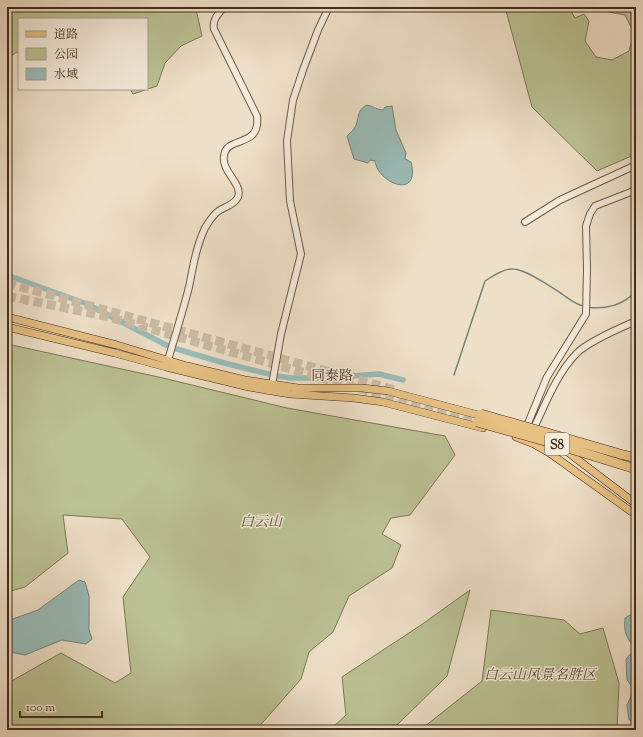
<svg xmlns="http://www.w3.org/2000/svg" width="643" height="737" viewBox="0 0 643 737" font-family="'Sorts Mill Goudy','Noto Serif SC',serif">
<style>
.green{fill:#bbc294;stroke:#7f7756}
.water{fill:#9abdba;stroke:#77837a}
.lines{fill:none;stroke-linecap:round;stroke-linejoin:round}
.stream{stroke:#77837a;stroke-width:1.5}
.canal{stroke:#9abdba;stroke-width:5.5}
.highway-tunnel{stroke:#ccbca5;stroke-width:9;stroke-dasharray:9 4.5;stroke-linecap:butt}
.minor-casing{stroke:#6e5945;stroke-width:8}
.major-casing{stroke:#432c19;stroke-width:8}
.highway-casing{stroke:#432c19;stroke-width:10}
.minor{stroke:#f4ebdb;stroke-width:6}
.major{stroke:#e7c084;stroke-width:7}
.highway{stroke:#e7c084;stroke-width:9}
.highway-bridge-casing{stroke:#432c19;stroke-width:10;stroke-linecap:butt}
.highway-bridge{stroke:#e7c084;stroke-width:9}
.labels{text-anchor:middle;stroke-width:3;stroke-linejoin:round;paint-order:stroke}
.shield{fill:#f4ebdb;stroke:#786553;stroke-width:1}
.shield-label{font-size:13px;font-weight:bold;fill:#432c19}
.street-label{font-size:14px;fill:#432c19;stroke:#f4ebdb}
.park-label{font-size:14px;font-style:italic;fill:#5b4a32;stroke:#f4ebdb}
</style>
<rect width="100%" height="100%" fill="#eee0c8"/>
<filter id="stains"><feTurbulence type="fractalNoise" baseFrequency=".005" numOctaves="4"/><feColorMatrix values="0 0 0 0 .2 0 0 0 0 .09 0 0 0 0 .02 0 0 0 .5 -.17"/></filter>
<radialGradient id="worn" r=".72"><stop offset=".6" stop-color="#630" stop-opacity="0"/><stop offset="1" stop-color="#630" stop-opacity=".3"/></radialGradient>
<path class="green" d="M7 7H192L196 9 202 36 181 46 165 63 157 86 133 94 130 89H147V19H19V51L7 58Z
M505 7H569L575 18 584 14 589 21 585 41 596 57 612 60 629 51 634 33 625 15 604 11 601 7H636V154L597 171 532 107Z
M7 344 163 378 287 408 445 436 455 455 410 515 391 518 382 534 401 545 392 568 349 596 333 632 309 652 301 679 256 730H7L8 683 61 653 115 683 131 673 123 597 150 557 122 519 63 515 68 553 25 587 7 592Z
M470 590 447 676 396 726 394 730H330L346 715 342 677 421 625Z
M491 610 564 620 580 634 603 628 619 683 617 730H422L424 727 482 681Z"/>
<path class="water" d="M367 105C373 106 377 110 383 110L385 107 392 106 396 130 406 153 405 159 411 162C421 200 378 184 375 161L370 160 368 163 354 159 347 136C351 132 356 128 357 122 359 113 359 109 367 105Z
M79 580 85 582 89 596V630L92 639 86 644 62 640 25 655 10 652 7 647V621L38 610Z
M630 615 636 616V719L629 720 627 705 634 689 627 680 626 659 635 649C626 636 624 634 625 618Z"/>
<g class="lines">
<path class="stream" d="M587 307C605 310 624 305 636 291
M454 375 485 281C491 277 505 268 513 269 526 269 551 287 562 294 569 299 575 304 583 306"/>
<path class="canal" d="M7 275 87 304 170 347 224 363 277 376 292 378H322L379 374 403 380"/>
<path class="highway-tunnel" d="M7 283 395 390
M7 296 105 316 477 422"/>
<g class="minor-casing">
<path id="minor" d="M525 222 560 200 636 165
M168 360C175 336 183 311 189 287 193 267 196 247 205 228 208 223 212 217 216 213 222 207 234 206 238 197 243 184 221 171 224 156 226 135 261 149 257 116L214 29C212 20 218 14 224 7
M272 385 281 334 301 254 290 201 287 141 293 100 303 70 318 30 329 7
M526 428 547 377 586 314 587 269 586 226 590 214 595 206 636 190
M533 430C545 405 557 373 577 353 589 341 620 328 636 321"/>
</g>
<g class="major-casing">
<path id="major" d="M7 317 117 345 187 366 245 380 298 388H362L388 391 486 417
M7 327 115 353 166 367 249 387 290 394 354 398 383 402 483 428
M516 437 534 444 551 454 636 515
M561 447 636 504"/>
</g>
<g class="highway-casing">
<path id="highway" d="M620 454 636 458"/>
</g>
<use href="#minor" class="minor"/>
<use href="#major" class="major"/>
<use href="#highway" class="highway"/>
<g class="highway-bridge-casing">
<path id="highway-bridge" d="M481 414 620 454
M477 422 545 441 636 469"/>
</g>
<use href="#highway-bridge" class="highway-bridge"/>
</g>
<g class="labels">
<rect class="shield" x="545" y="433" width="24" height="22" rx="3"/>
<g class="shield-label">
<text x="557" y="449">S8</text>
</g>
<g class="street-label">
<text x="332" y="380">同泰路</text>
</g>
<g class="park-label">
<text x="261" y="526">白云山</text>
<text x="540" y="679">白云山风景名胜区</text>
</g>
</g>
<rect width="643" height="737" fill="none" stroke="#eee0c8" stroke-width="24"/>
<rect x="8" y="8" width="627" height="721" fill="none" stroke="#432c19" stroke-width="2"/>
<rect x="12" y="12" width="619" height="713" fill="none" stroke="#432c19"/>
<rect x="18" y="18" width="130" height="72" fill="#f4ebdb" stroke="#ad9f8d"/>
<rect x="26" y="31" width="20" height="6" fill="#e7c084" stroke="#ad9f8d"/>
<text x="54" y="38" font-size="12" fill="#432c19">道路</text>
<rect x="26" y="48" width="20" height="12" fill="#bbc294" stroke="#ad9f8d"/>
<text x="54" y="58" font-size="12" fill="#432c19">公园</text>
<rect x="26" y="68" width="20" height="12" fill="#9abdba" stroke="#ad9f8d"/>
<text x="54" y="78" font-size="12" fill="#432c19">水域</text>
<path d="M20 711v6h82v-6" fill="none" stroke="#432c19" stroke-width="2"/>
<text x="26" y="711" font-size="12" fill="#432c19" stroke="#f4ebdb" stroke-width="3" paint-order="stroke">100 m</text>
<rect width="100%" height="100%" filter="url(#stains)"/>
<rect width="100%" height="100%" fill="url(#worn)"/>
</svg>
